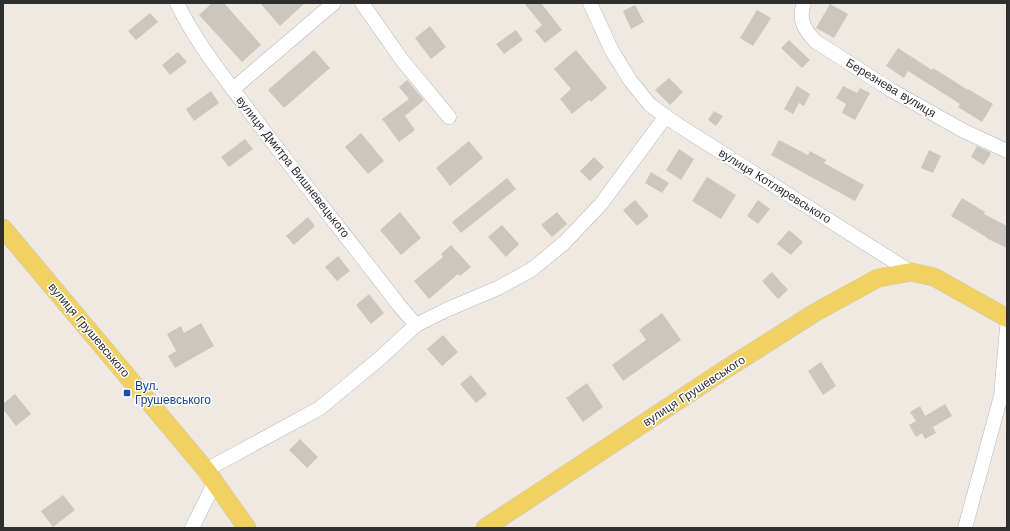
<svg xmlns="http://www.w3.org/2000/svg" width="1010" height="531" viewBox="0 0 1010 531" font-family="'Work Sans',sans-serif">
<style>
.building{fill:#cbc7bf}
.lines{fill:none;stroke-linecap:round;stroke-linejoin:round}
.minor-casing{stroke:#b4b7c1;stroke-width:15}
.major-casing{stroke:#c9c9c9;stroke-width:19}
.minor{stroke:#fff;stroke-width:14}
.major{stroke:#f2d163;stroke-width:18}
.transit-dot{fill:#1a4fb4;stroke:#fff;stroke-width:1.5}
.labels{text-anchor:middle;stroke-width:3;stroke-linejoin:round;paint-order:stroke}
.street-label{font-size:12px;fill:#2e2e2e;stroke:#fff}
.transit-label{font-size:12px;fill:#164399;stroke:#fff;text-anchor:start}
</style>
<rect width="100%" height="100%" fill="#efe9e1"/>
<path class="building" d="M212 3H224L261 45 242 62 199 15Z
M260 3H305L280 26Z
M524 3H541L562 30 545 43 535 31 542 25Z
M830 4 848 14 834 38 816 28Z
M635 5 644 22 631 29 623 11Z
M757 10 771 18 753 46 740 38Z
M150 13 158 22 136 40 128 31Z
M430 26 446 47 431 59 415 38Z
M516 30 523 40 504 54 496 44Z
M789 40 810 60 802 68 781 48Z
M898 48 932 70 933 68 968 90V89L993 104 982 122 958 107 960 104 908 71 904 78 886 66Z
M314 50 330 68 284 108 268 90Z
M576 50 607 88 591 102 589 100 572 114 560 99 571 89 554 69Z
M178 52 187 62 170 75 162 65Z
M669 78 683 92 670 105 655 90Z
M407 80 424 100 405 116 415 130 399 142 382 119 409 99 399 87Z
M797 86 810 94 804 106 799 103 793 114 784 109Z
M843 86 857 93 860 88 870 93 855 120 842 113 846 104 836 98Z
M211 91 219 103 194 121 186 109Z
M714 111 723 116 716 126 708 120Z
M361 133 384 161 368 174 345 147Z
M245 139 253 149 229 167 221 157Z
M779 140 808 155 810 151 826 160 824 163 864 185 855 201 771 155Z
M469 141 483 158 450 186 436 168Z
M977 146 991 153 984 165 971 157Z
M679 149 694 159 681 180 666 170Z
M929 150 941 156 933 173 921 168Z
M594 157 604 167 590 181 580 171Z
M651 172 669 183 662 193 645 183Z
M707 177 736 195 721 219 692 201Z
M507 178 516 189 461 233 452 222Z
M962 198 985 212 984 214 1007 226V248L986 238V237L951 216Z
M635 200 649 216 637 226 623 210Z
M758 200 770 209 758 224 747 216Z
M400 212 421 238 401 255 380 230Z
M557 212 567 224 552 237 541 225Z
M308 217 315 226 294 245 286 236Z
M502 225 519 244 506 257 488 237Z
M789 230 803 242 791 255 777 244Z
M451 245 471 267 460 276 458 274 429 299 414 281 443 257 441 254Z
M338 256 350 271 337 281 325 267Z
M772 272 788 290 778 299 762 281Z
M369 294 384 313 371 324 356 305Z
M662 313 681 340 623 381 612 365 646 340 639 330Z
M201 323 214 346 175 368 168 356 176 351 167 334 181 326 184 333Z
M443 335 458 352 442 366 427 349Z
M821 362 836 386 823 395 808 371Z
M471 375 487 394 476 403 460 384Z
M587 383 603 407 583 422 566 398Z
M15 394 31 414 16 426 3 409V404Z
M945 404 952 416 933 427 936 433 925 439 922 433 916 437 909 425 916 421 910 412 920 406 925 416Z
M300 439 318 457 307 468 289 450Z
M63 495 75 510 53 527 41 511Z"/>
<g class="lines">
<g class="minor-casing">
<path id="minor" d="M177 3C194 39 220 72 244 104 294 172 347 237 398 304L416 325
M362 3 402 60 449 117
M590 3 612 51 630 80 650 105 678 125 911 272
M804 3C798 19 804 29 815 41L891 90 962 130 1007 151
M233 89 334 3
M206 470 320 408 378 360 416 325 446 310 498 288 531 270 564 243 601 204 666 116
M192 528 215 482
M965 528 1001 396 1007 328"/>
</g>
<g class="major-casing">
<path id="major" d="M3 228 206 470 247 528
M485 528 726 369 816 312 878 278 911 272 934 277 1007 318"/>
</g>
<use href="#minor" class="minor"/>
<use href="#major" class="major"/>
</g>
<rect class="transit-dot" x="123" y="389" width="8" height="8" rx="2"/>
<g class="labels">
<g class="street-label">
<text transform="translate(891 88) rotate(31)" y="4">Березнева вулиця</text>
<text transform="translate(293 167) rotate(52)" y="4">вулиця Дмитра Вишневецького</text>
<text transform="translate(775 186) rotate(32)" y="4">вулиця Котляревського</text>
<text transform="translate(89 330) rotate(50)" y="4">вулиця Грушевського</text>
<text transform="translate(694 391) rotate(-33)" y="4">вулиця Грушевського</text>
</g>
<g class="transit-label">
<text x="135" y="390">Вул.<tspan x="135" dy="14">Грушевського</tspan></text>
</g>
</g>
<rect width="1010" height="531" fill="none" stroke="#2e2e2e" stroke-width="8"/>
</svg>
